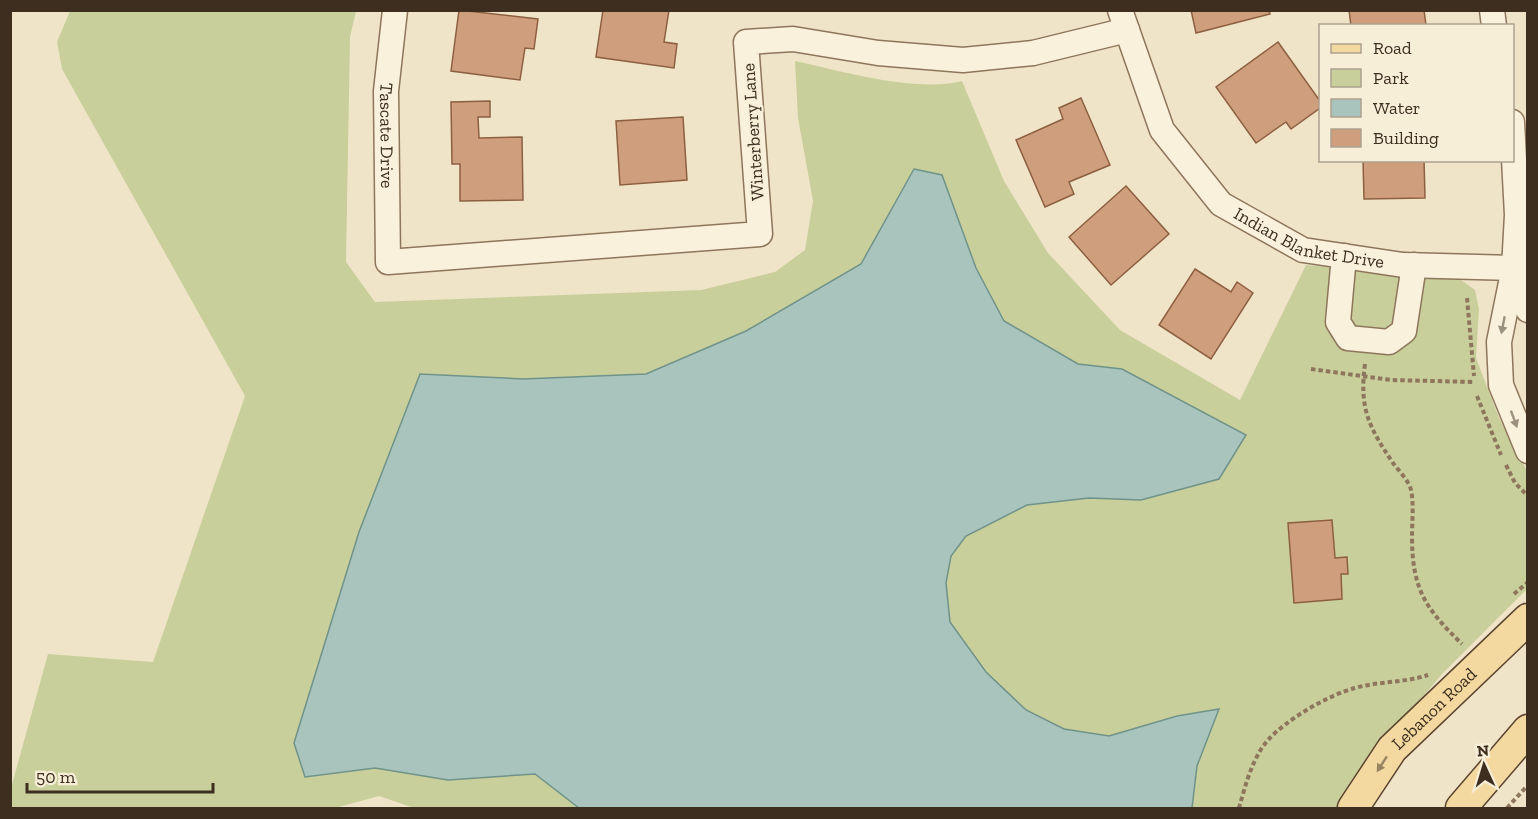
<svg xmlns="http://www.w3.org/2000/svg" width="1538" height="819" viewBox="0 0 1538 819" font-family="'Zilla Slab',serif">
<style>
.green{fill:#c9cf9b}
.water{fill:#a9c4bc;stroke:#6f938a;stroke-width:1.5}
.building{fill:#cf9f7d;stroke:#8d5f41;stroke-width:1.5}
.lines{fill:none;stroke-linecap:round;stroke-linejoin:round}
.minor-casing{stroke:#8d765c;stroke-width:27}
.major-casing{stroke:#5b4430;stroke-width:33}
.path{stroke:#8d765c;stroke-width:4;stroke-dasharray:4.5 3;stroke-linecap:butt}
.minor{stroke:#faf1dc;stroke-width:24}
.major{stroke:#f3d9a0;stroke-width:30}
.oneway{fill:#9c907e}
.oneway2{fill:#988460}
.labels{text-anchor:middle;stroke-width:4.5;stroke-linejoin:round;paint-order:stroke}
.street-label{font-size:18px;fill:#3d2e20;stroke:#f7eed8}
</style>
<rect width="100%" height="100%" fill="#f0e4c8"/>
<path class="green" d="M70 11H356L350 37 346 262 375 302 701 290 775 272 805 250 813 201 798 118 795 61C841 71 917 93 962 81L1004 181 1048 253 1120 330 1240 400 1306 265 1461 280 1475 290 1479 309 1476 358 1499 418 1527 471V589L1442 674 1380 748 1336 808H414L379 796 335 808H11V788L48 654 153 662 245 396 62 69 57 42Z"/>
<path class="water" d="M914 169 942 175 976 268 1004 321 1078 364 1122 369 1246 435 1219 479 1141 500 1089 498 1027 505 966 536 951 556 946 583 950 622 986 672 1026 710 1064 729 1109 736 1177 716 1219 709 1197 766 1192 808H579L535 774 448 780 375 768 305 777 294 743 359 532 420 374 523 379 646 374 746 331 861 264Z"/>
<path class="building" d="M459 10 538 19 534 49 525 48 520 80 451 71Z
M603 10H669L664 42 677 44 674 68 596 57Z
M1191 10H1269L1270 14 1196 33Z
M1349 10H1424L1426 25 1351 26Z
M1278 42 1320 101V108L1291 129 1286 122 1256 143 1216 87Z
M1081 98 1110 165 1069 182 1074 194 1045 207 1016 140 1063 119 1059 108Z
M490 101V117H478L479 138 522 137 523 200 460 201V164H452L451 102Z
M683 117 687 180 620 185 616 121Z
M1363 160H1424L1425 198 1364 199Z
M1126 186 1169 234 1111 285 1069 237Z
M1195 269 1231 292 1237 282 1253 293 1211 359 1159 325Z
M1332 520 1335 558 1347 557 1348 574H1341L1342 599 1294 603 1288 523Z"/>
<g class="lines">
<g class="minor-casing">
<g id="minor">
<path id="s1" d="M395 10 386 91 388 262 760 234 746 42 793 39 878 53 963 60 1033 53 1127 30"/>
<path id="s2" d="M1120 10 1162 130 1221 204 1303 250 1403 265 1514 268"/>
<path d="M1492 10 1494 26"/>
<path d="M1512 122 1517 215 1514 268 1499 342 1501 385 1528 451"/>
<path d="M1344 256 1338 322 1348 338 1389 342 1404 331 1414 265"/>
<path d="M1515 270 1528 310"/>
</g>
</g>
<g class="major-casing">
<g id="major">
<path id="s3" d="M1353 808 1392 749 1528 619"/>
<path d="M1461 808 1528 730"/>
</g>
</g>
<path class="path" d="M1467 298 1474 376
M1365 364C1359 409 1369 427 1393 463 1399 471 1409 481 1411 490 1414 504 1412 521 1412 536 1412 589 1425 608 1462 644
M1311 369 1391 380 1475 382
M1477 396 1501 455
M1506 465 1515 483 1528 496
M1514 594 1528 582
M1239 808C1245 787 1252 758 1268 740 1286 720 1328 695 1355 688 1379 681 1404 683 1428 675
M1507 808 1528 785"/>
<use href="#minor" class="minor"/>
<use href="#major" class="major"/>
</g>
<defs><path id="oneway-solid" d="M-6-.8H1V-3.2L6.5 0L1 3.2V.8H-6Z" transform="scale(1.5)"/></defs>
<g class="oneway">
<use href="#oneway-solid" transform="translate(1503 325) rotate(101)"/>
<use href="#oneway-solid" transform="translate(1514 419) rotate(70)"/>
</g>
<use class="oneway2" href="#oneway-solid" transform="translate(1382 764) rotate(123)"/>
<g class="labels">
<g class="street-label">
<text transform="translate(753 132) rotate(-94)" y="6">Winterberry Lane</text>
<text dy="6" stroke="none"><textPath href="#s1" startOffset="126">Tascate Drive</textPath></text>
<text dy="6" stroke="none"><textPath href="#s2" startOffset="318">Indian Blanket Drive</textPath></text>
<text dy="6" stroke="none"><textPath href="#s3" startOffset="129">Lebanon Road</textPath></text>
</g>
</g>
<rect width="1538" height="819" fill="none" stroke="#3d2e20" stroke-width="24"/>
<rect x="1319" y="24" width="195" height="138" fill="#f7eed8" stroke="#ada18e" stroke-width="1.5"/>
<rect x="1331" y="44" width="30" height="9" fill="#f3d9a0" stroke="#ada18e" stroke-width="1.5"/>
<text x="1373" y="54" font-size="18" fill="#3d2e20">Road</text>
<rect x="1331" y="69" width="30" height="18" fill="#c9cf9b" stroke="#ada18e" stroke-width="1.5"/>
<text x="1373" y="84" font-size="18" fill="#3d2e20">Park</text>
<rect x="1331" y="99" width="30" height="18" fill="#a9c4bc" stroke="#ada18e" stroke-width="1.5"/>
<text x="1373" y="114" font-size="18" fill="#3d2e20">Water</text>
<rect x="1331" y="129" width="30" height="18" fill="#cf9f7d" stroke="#ada18e" stroke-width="1.5"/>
<text x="1373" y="144" font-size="18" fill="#3d2e20">Building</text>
<g transform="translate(1484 765) rotate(356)" stroke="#f7eed8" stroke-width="4.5" paint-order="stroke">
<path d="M0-4.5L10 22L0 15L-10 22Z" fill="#3d2e20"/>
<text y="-9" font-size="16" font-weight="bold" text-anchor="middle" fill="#3d2e20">N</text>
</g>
<path d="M27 783v9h186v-9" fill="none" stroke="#3d2e20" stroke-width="3"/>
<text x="36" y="783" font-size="18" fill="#3d2e20" stroke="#f7eed8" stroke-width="4.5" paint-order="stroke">50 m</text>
</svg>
